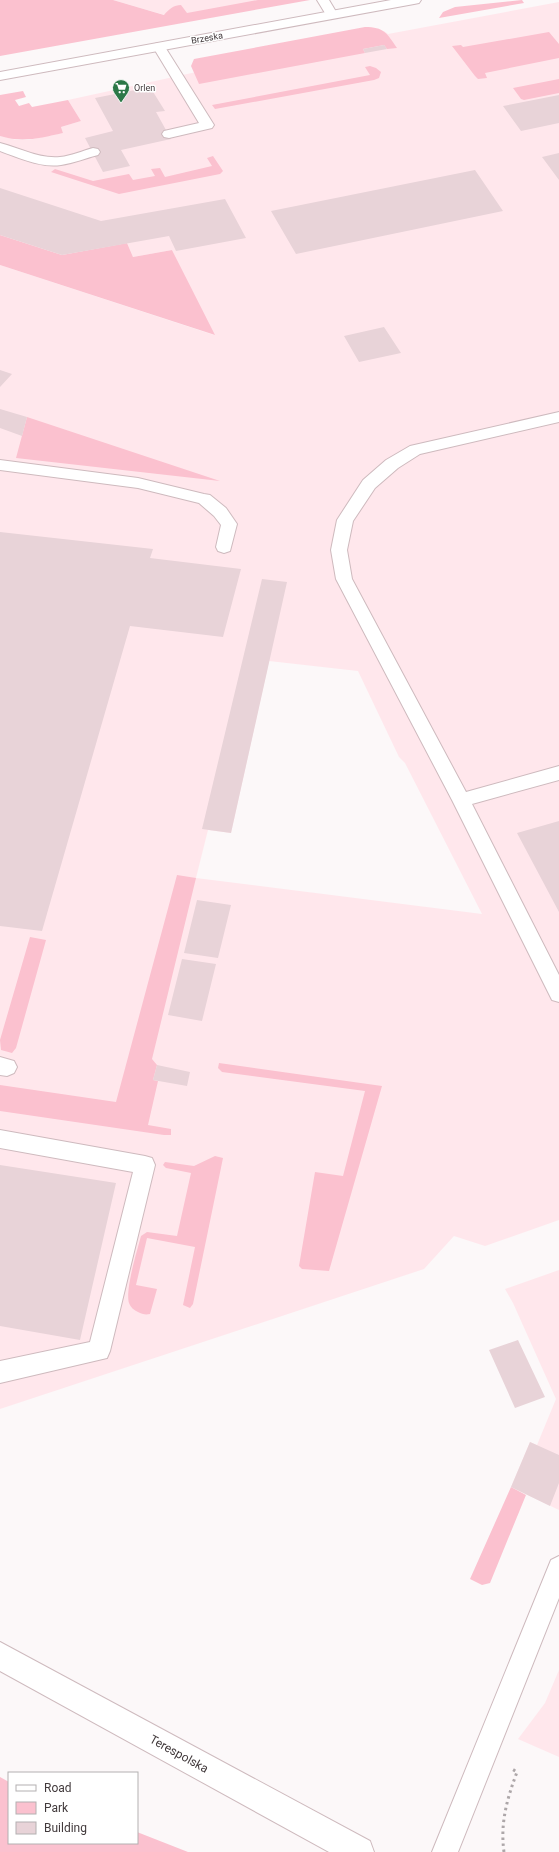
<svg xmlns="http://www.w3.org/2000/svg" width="559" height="1852" viewBox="0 0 559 1852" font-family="Roboto,sans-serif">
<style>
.built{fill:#ffe7ec;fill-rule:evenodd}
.green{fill:#fbc1cf}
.building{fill:#e8d3d8}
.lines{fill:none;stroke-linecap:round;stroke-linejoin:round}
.lane-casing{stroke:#cebabe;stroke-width:2}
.secondary-casing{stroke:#cebabe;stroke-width:2}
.primary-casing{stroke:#cebabe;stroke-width:2}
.path{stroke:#ada7a9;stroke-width:3;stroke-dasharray:2.5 3.5;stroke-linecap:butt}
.lane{fill:#fff;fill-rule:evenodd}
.secondary{fill:#fff;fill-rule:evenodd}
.primary{fill:#fff;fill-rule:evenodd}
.labels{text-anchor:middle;stroke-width:3;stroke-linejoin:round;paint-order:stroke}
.far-street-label{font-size:9px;fill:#423a3c;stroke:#fff}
.far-poi-label{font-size:9px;fill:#423a3c;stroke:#fff;text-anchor:start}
.near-street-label{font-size:12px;fill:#423a3c;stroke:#fff}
</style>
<rect width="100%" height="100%" fill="#fcf8f9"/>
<path class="built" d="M113 0H272L175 18Z
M559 2V1220L485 1246 454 1236 424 1269 0 1409V265L214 335 172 250 133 257 127 243 62 255 0 235V136L17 140H28L63 133 61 127 81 121 68 100 384 31 388 34ZM269 661 358 671 399 757 405 763 482 914 196 878 208 830 231 833Z
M559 1270V1510L511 1487 530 1442 537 1445 556 1399 513 1303 505 1289Z
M559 1670V1757L518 1739 545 1703Z"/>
<path class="green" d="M0 0H113L164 15C169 9 174 5 181 5L187 13 258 0H310L0 56Z
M522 0 524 3 439 18 443 12 455 7Z
M365 27C384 27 387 33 397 48L387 49 384 45 363 49 365 53 199 84 191 66 194 59Z
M549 32 559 44V58L485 73 487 78 478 79 475 76 452 46 461 45 463 47Z
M370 66 376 68 381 72 379 78 374 80 215 109 212 105 370 75 365 67Z
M559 79V93L524 100 521 99 513 88Z
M23 91 26 97 15 100 19 106 29 103 32 107 68 100 81 121 61 127 63 133C41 138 22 143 0 136V95Z
M213 156 223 171 220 174 119 194 51 172 55 169 93 181 129 174 133 180 155 176 151 169 160 168 165 177 212 166 207 158Z
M0 235 62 255 127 243 133 257 172 250 215 335 0 265Z
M27 417 220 481 16 458Z
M177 875 196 878 152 1059 157 1065 153 1080 158 1081 148 1125 171 1129V1135H164L0 1111V1085L116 1102Z
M30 937 46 940 16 1048 12 1053 1 1050 0 1040Z
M219 1063 382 1086 329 1271 302 1269 299 1266 315 1172 343 1176 365 1091 222 1072 218 1068Z
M215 1156 223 1158 193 1304 190 1308 183 1305 195 1247 147 1238 136 1285 157 1289 150 1314C145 1315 142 1314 138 1312 134 1310 131 1308 129 1303 125 1290 137 1251 141 1236L147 1232 177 1236 191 1173 166 1168 163 1165 165 1162 194 1166Z
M511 1487 526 1495 490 1583 482 1585 470 1579Z
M0 1777 9 1782V1843H137V1832L188 1852H0Z"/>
<path class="building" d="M384 45 387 49 365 53 363 49Z
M150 87 165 111 156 112 171 139 121 150 130 166 103 172 85 138 113 131 95 98Z
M559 95V123L521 131 503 106Z
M559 153V180L542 157Z
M475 170 503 211 296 254 271 211Z
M0 188 101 221 225 199 246 238 176 251 169 236 62 255 0 235Z
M384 327 401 353 359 362 344 336Z
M0 370 12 374 0 387Z
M0 409 27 417 22 436 0 428Z
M0 532 153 549 150 558 241 569 223 637 130 626 42 931 0 926Z
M262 579 287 582 231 833 202 829Z
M559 821V912L517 833Z
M197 900 231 905 218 958 184 953Z
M182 959 216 964 202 1021 168 1015Z
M157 1065 190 1072 187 1086 153 1080Z
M0 1165 116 1183 80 1340 0 1326Z
M518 1340 545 1397 515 1408 489 1350Z
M530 1442 559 1455V1483L550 1506 511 1487Z"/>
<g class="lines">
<g class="lane-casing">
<path id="lane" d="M317 0H329L338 15 336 18H328Z
M159 43 163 44 165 47 214 125 212 128 169 138 164 137 162 134 164 131 199 123 153 47 155 44Z
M0 143C20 148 39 159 60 157 71 156 82 151 93 148L98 149 100 152 98 155C86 158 74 163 61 165 41 168 19 158 0 151Z
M559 412V422L420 454 398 468 375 488 353 521 347 550 352 579 466 792 559 766V780L472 804 559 975V1002L552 1000 452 800 336 579 331 550 337 520 363 480 386 460 410 446Z
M0 460 138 478 204 494 210 495 226 508 237 524 230 551 224 553 218 551 216 547 221 525 214 516 199 503 138 488 0 470Z
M0 1057 14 1061 17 1067 14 1073 7 1076 0 1075Z
M0 1130 145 1156 152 1158 155 1165 110 1351 107 1358 0 1383V1361L90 1342 133 1172 0 1148Z
M559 1556V1598L458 1852H432L551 1560Z"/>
</g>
<g class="secondary-casing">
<path id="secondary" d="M0 1642 370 1841 374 1852H329L0 1671Z"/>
</g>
<g class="primary-casing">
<path id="primary" d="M391 0H421L419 3 414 4 0 80V72Z"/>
</g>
<path class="path" d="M504 1852C500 1823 507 1799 517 1772L512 1769"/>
<use href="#lane" class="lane"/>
<use href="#secondary" class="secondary"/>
<use href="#primary" class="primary"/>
</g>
<defs>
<g id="supermarket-pin" transform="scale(0.9)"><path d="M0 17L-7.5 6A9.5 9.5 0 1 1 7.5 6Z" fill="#2b7847" stroke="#fff"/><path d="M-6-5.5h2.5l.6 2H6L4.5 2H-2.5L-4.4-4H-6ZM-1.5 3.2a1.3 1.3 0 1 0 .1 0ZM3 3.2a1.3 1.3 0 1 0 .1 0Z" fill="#fff"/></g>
</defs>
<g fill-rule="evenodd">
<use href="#supermarket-pin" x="121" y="88"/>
</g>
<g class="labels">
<g class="far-street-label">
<text transform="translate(207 38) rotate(-10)" y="3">Brzeska</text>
</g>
<g class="far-poi-label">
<text x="134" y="91">Orlen</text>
</g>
<g class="near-street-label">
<text transform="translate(179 1754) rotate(29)" y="4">Terespolska</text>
</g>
</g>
<rect x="8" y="1772" width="130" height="72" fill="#ffffff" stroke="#b3b0b1"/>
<rect x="16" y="1785" width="20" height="6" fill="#ffffff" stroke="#b3b0b1"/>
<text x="44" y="1792" font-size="12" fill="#423a3c">Road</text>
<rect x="16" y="1802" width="20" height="12" fill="#fbc1cf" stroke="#b3b0b1"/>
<text x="44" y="1812" font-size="12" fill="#423a3c">Park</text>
<rect x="16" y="1822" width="20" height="12" fill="#e8d3d8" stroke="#b3b0b1"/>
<text x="44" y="1832" font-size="12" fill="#423a3c">Building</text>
</svg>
